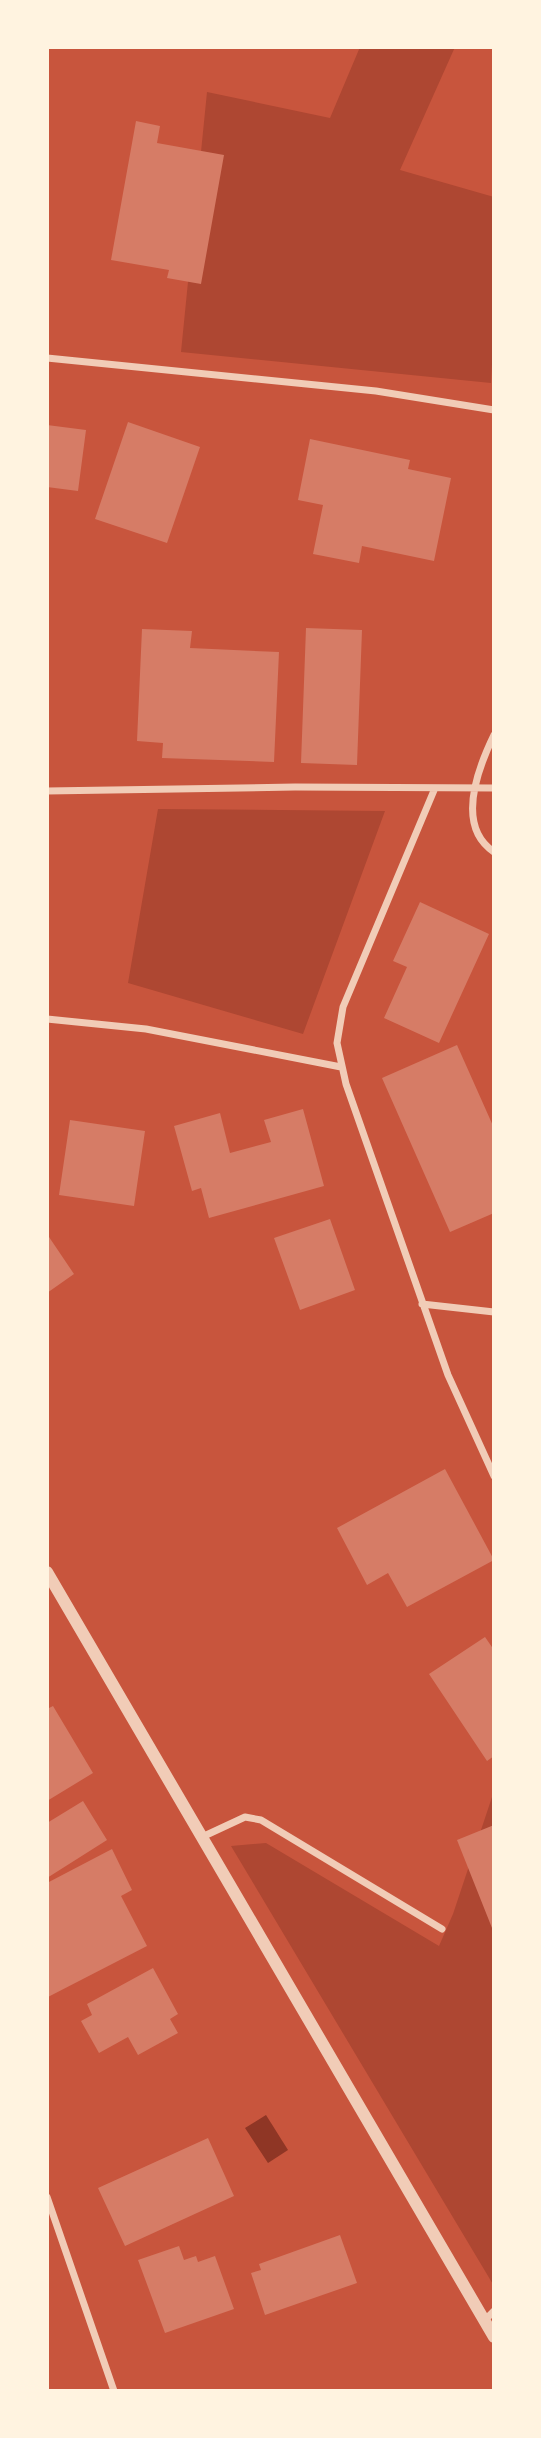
<svg xmlns="http://www.w3.org/2000/svg" width="541" height="2438" viewBox="0 0 541 2438" font-family="'Open Sans',sans-serif">
<style>
.green{fill:#ae4732}
.water{fill:#8f3625}
.building{fill:#d67c66}
.lines{fill:none;stroke-linecap:round;stroke-linejoin:round}
.minor{stroke:#f1ccb7;stroke-width:7}
.tertiary{stroke:#f1ccb7;stroke-width:12}
</style>
<rect width="100%" height="100%" fill="#c8553d"/>
<path class="green" d="M360 47H455L400 170 494 197V326L491 383 181 352 207 92 330 118Z
M158 809 385 811 303 1034 128 983Z
M494 1791V2286L231 1846 266 1843 439 1946 453 1914Z"/>
<path class="water" d="M266 2115 288 2150 268 2163 245 2128Z"/>
<path class="building" d="M136 121 160 126 157 143 224 155 201 284 167 278 169 270 111 260Z
M128 422 200 447 167 543 95 519Z
M47 425 86 430 78 491 47 487Z
M310 439 410 460 408 469 451 478 434 561 362 546 359 563 313 554 323 505 298 500Z
M306 628 362 630 357 765 301 763Z
M142 629 192 631 190 648 279 652 274 762 162 758 163 743 137 741Z
M420 902 489 934 439 1043 384 1018 407 967 393 961Z
M457 1045 494 1128V1213L450 1232 382 1078Z
M303 1109 324 1186 209 1218 201 1188 192 1191 174 1126 220 1113 230 1153 271 1142 264 1120Z
M70 1120 145 1131 134 1206 59 1195Z
M330 1219 355 1290 300 1310 274 1238Z
M47 1234 74 1274 47 1293Z
M445 1469 494 1560 407 1607 388 1573 367 1585 337 1528Z
M485 1637 494 1650V1756L487 1761 429 1674Z
M53 1706 93 1773 47 1801V1709Z
M83 1801 107 1840 47 1878V1823Z
M494 1825V1933L457 1840Z
M112 1849 132 1890 121 1896 147 1946 48 1997 47 1883Z
M153 1968 178 2014 170 2019 178 2033 138 2055 128 2037 99 2053 81 2021 92 2015 87 2004Z
M208 2138 234 2196 125 2246 98 2188Z
M340 2235 357 2283 265 2315 251 2273 261 2270 259 2264Z
M179 2246 184 2260 196 2256 198 2262 215 2256 234 2309 165 2333 138 2260Z"/>
<g class="lines">
<path class="minor" d="M47 358 376 391 494 410
M494 735C478 768 455 826 494 852
M435 788 343 1007 337 1043 346 1084 448 1375 494 1476
M47 791 295 787 494 788
M47 1019 146 1029 341 1067
M422 1304 494 1312
M202 1837 245 1817 261 1820 442 1929
M47 2197 114 2391
M484 2321 494 2311"/>
<path class="tertiary" d="M47 1572 494 2337"/>
</g>
<rect width="541" height="2438" fill="none" stroke="#fff3e0" stroke-width="98"/>
</svg>
